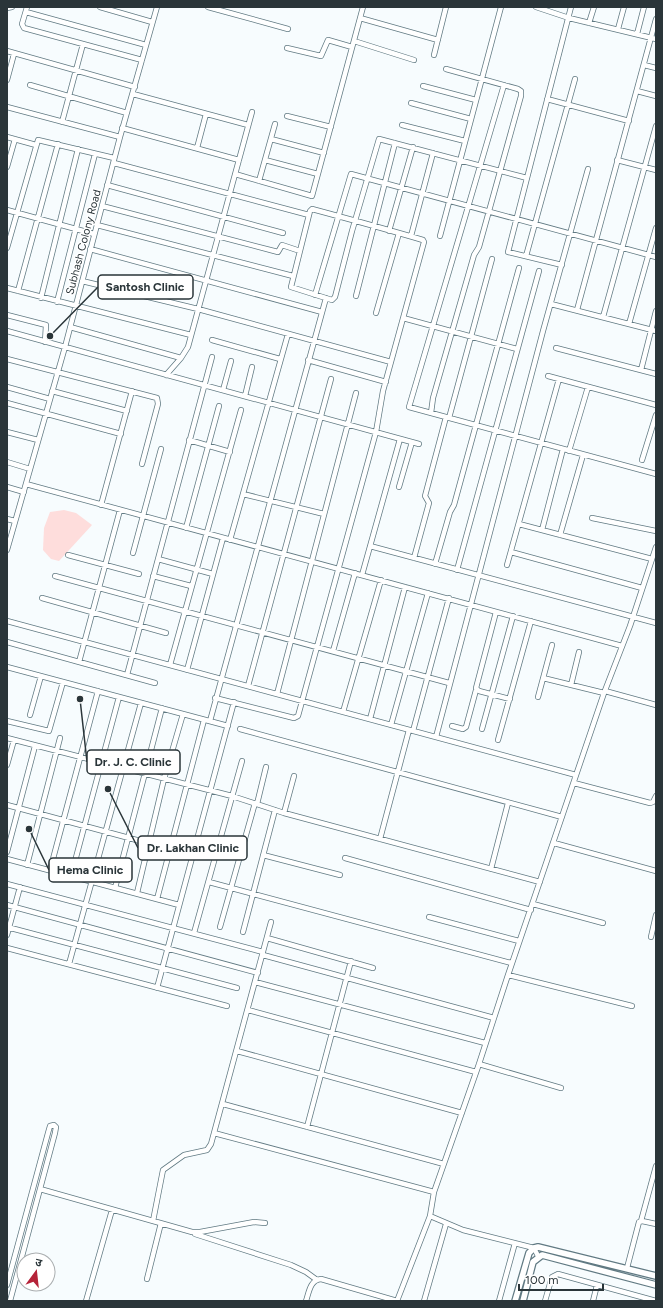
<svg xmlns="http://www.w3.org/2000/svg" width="663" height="1308" viewBox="0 0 663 1308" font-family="Figtree,'Noto Sans Devanagari',sans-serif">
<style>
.green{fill:#fedddc}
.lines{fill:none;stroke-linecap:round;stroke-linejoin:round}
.minor-casing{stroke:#617a83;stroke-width:6}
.tertiary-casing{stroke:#617a83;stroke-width:8}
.minor{stroke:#fff;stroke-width:4.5}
.tertiary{stroke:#fff;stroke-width:5.5}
.labels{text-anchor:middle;stroke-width:3;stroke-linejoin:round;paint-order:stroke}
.street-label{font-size:11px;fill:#2a3539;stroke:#fff}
.leader{fill:none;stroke:#2a3539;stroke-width:1.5}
.callout-dot{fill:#2a3539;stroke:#fff;stroke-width:1.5}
.callout{fill:#fff;stroke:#2a3539;stroke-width:1.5}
.callout-label{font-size:12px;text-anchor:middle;font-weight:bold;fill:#2a3539}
</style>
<rect width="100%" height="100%" fill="#f7fcfe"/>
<path class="green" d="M64 510 76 513 92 525 59 561 51 559 43 550 44 528 50 512Z"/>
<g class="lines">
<g class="minor-casing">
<path id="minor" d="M27 7 22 24 24 28 142 60
M100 7 152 22
M208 7 288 29
M536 7 569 18 656 39
M7 8 12 7
M26 12 146 45
M360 18 438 40
M589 23 594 7
M618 29 624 7
M637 34 644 7
M354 41 414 60
M287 48 321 56 328 40 352 47
M7 51 135 87
M434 55 446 7
M644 65 656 68
M7 80 14 54
M30 85 127 113
M504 85 409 407 656 474
M423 86 476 100
M637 91 656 96
M133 94 248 125
M547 99 629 121
M411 103 471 119
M7 107 120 137
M287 116 331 127
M62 122 83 44
M402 125 465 141
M122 128 239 160
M7 137 36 145
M271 139 324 153
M197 148 206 114
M265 160 318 174
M617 160 656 170
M114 163 309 215
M7 167 15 139
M235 174 312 196 363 7
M259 181 275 124
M107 185 283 233
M102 206 278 252 282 245 300 251
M7 210 94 234
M97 225 293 276
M389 231 413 147
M411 236 433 153
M440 236 501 7
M7 248 38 140 114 158
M90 249 322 312
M526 256 575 79
M562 265 508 252 571 7
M82 281 198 309 391 362
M7 288 191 335
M18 291 58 144
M315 295 351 174 656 257
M356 296 395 143
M41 298 78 149
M57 302 95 154
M551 304 656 331
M577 310 656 19
M376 313 399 233
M7 315 46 325 45 342
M603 317 656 126
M403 318 517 349
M629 324 656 228
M70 327 181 358
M7 331 419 444
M212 340 280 359
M556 348 656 374
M7 359 157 398 158 404 142 464
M308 360 386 382
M641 370 656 311
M166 375 181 358 188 347 252 112
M548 376 656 405
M7 387 50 399
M223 390 231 361
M52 391 127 411
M245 396 252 367
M7 403 121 434
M431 413 433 398 474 255 479 247 521 96V91L518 89 446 69
M449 418 492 259
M7 432 38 440
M189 440 230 452
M569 451 588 387
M642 460 656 415
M7 462 30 469
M26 484 622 646
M7 487 24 492
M399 487 412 442
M243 494 324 514
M101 505 132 391
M592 518 656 531
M7 519 15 521
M519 524 652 559
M186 528 219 406
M542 530 563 449
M560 535 583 455
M230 540 288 334
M370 546 656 623
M7 550 65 347 120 137 157 7
M511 552 642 588
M133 553 161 449
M68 555 139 574
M414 558 429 503 425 496 446 417
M158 559 213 574
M435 564 450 512 454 505 519 268
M507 565 559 379
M457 570 539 271
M362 575 400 439
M55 576 449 683
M153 576 191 586
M42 598 166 633
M496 612 476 688 479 691 510 699
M7 621 576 775
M7 642 155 683
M333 651 355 573
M79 662 120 510
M170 665 241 410
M7 667 228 726
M187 670 223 538
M127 675 212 357
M543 678 604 693
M571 685 579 652
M248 686 331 379
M605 691 656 705
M277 694 356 393
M538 697 552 645
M215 698 294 718 298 716 356 505 376 432 383 391 424 242 423 240C386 229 349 219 312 209L310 211 291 287 332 300 335 297 352 231 379 139 527 178
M343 712 381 580
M30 715 41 676
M370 719 405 587
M7 721 49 731 63 682
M210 721 326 298
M391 725 428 593
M452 726 463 729 466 727 476 690
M240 729 562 817
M482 729 513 616
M413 731 449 598
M436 737 543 331 588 169
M7 738 232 796 284 813 540 882
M498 740 531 621
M7 765 14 740
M574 783 650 803 653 802 656 796
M257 804 266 767
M7 805 192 855
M284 813 294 776
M380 839 409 730
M554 843 656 871
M7 852 35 746
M263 855 340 875
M345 858 531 910
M7 859 179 905
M27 865 60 738
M491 869 508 803
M50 870 98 691
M71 876 119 697
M209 882 511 963
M7 884 263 952
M115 888 162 708
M137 893 164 779 183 714
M157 899 204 720
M533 904 603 923
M7 905 258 973
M429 917 519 941
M7 927 237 988
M220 927 255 803
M243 932 275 810
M194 933 242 761
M7 935 20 887
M651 937 656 915
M267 938 373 968
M7 948 227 1006
M263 955 494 1018
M69 964 141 703
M508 975 632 1006
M255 982 485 1043
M157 988 234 702
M248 1010 476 1072
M237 1051 462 1113
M479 1064 561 1088
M223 1104 444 1164
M307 1127 351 961
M214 1133 434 1192
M40 1189 192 1232H200L254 1222 265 1223
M430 1216 463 1230 534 1248 538 1256
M153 1221 163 1170 184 1155 207 1150 211 1144 271 922
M641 1221 656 1166
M195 1234 291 1265 306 1272 317 1280
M627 1268 639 1222 642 1221 656 1224
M147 1279 161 1223
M7 1285 48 1133 50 1126 54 1125 56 1127 55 1133 10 1301
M86 1301 112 1210
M306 1301C309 1292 310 1280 321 1279L397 1301
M397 1301 430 1216 434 1192 479 1064 508 975 604 693 630 626 656 547
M424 1301 446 1224
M499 1301 515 1243
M545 1301 552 1277 558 1274 656 1301
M593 1301 597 1285"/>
</g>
<g class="tertiary-casing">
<path id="tertiary" d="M515 1301 529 1253 534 1248 538 1247 656 1276
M523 1301 533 1262 542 1255 656 1285"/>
</g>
<use href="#minor" class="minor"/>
<use href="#tertiary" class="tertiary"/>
</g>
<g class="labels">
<g class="street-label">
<text transform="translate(83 242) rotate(-75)" y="4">Subhash Colony Road</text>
</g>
</g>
<path class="leader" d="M50 336L98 287M80 699L87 762M108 789L138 848M29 829L49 870"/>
<g class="callout-dot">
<circle cx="50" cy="336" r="4"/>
<circle cx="80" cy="699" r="4"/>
<circle cx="108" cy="789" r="4"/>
<circle cx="29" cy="829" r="4"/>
</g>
<g class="callout">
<rect x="98" y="275" width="95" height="24" rx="4"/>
<rect x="87" y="750" width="93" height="24" rx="4"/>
<rect x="138" y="836" width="109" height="24" rx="4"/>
<rect x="49" y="858" width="83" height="24" rx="4"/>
</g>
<g class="callout-label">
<text x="145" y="291">Santosh Clinic</text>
<text x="133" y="766">Dr. J. C. Clinic</text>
<text x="193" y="852">Dr. Lakhan Clinic</text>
<text x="90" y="874">Hema Clinic</text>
</g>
<rect width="663" height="1308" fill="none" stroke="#2a3539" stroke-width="16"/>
<g transform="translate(36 1272) rotate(15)"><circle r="19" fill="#ffffff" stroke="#aaaeb0"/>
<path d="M0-3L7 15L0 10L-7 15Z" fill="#b52339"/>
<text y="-6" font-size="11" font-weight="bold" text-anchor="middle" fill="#2a3539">उ</text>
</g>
<path d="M519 1284v6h84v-6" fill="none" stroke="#2a3539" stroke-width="2"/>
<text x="525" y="1284" font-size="12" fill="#2a3539" stroke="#ffffff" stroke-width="3" paint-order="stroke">100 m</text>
</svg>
